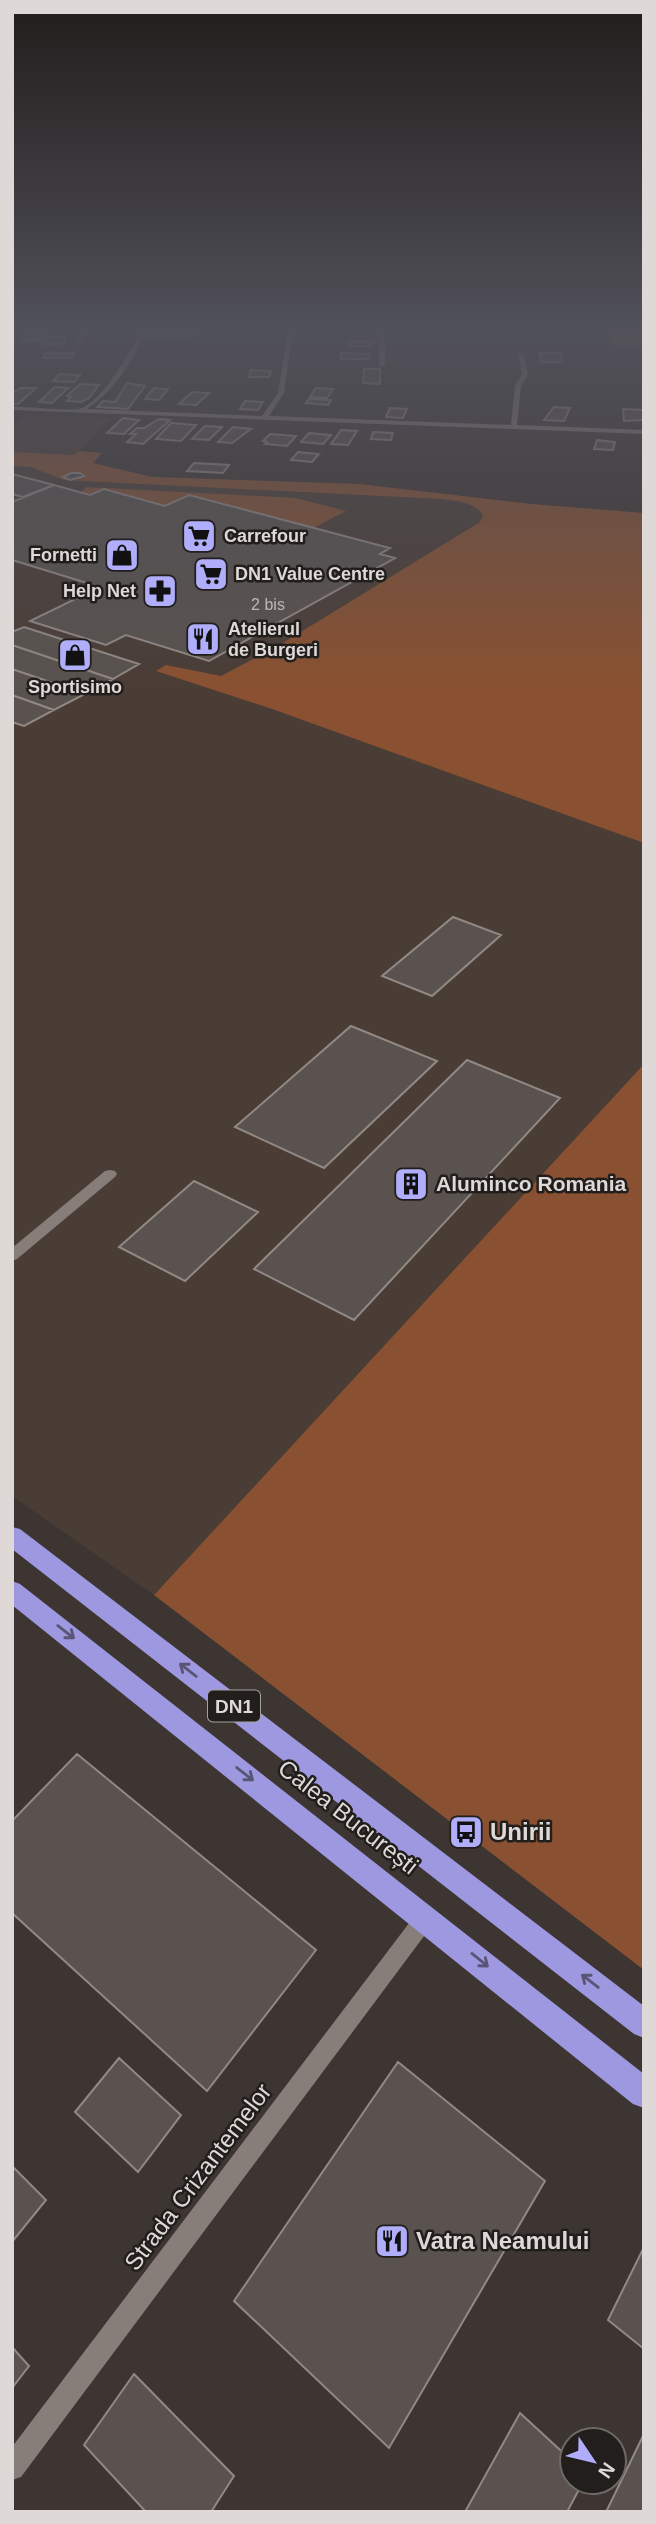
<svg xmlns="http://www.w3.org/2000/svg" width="656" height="2524" viewBox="0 0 656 2524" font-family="Helvetica,sans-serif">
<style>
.built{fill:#4a3d36}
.green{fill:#895131}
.building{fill:#59524e;stroke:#928985;stroke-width:2}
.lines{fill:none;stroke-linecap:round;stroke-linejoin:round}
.service{fill:#877e7a;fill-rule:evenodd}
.minor{fill:#877e7a;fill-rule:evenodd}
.trunk{fill:#9e98e1;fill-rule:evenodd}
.oneway{stroke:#595575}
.labels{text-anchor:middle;stroke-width:5;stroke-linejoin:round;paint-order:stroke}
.far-number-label{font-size:16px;fill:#bdb7b5}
.far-poi-label{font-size:18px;font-weight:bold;fill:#ded9d7;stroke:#211e1c;text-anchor:start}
.shield{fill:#211e1c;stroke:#a5a19f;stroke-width:2}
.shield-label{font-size:19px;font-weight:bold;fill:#ded9d7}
.poi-label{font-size:21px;font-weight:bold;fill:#ded9d7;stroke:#211e1c;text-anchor:start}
.near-street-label{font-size:24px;fill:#ded9d7;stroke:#211e1c}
.near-poi-label{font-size:24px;font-weight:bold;fill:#ded9d7;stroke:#211e1c;text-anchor:start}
</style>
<rect width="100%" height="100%" fill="#3d3532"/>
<path class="built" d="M29 415 113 418 79 451 102 453 93 463 152 477 359 484 531 504 272 709 644 843V1064L154 1595 12 1496V426Z"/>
<path class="green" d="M607 331H644V345L613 346Z
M78 451 102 453 93 463 152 477 359 484 531 504 644 513V843L272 709 156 671 166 665 221 676 278 646 480 522 483 515C473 501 456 501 441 499L64 480 31 467 12 466V452L74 455Z
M86 487 295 498 346 511 313 528 189 495 165 506 104 489 90 495 82 492Z
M644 1064V1970L154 1595Z"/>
<path class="building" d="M25 334H43L39 340H21Z
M46 337H66L63 344H42Z
M348 341H373L372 346H348Z
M46 353H74L72 358H43Z
M341 353 370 354V359H341Z
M540 353H560L562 362H541Z
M364 369H380V384L363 383Z
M251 370 271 371 269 377H249Z
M59 374 80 375 74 382 53 381Z
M127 383 145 386 128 409 97 407 103 401 115 402Z
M80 384 99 385 89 398 81 402 67 401 71 397 67 396Z
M55 387 68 388 52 403 39 402Z
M21 388H36L18 404H12V393Z
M154 388 168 389 159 400 145 399Z
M316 388 333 389 327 398 310 397Z
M192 392 209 393 196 405 179 404Z
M309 399 331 400 328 405 306 403Z
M245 401 263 402 258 410 240 409Z
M554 407 570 408 564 421 544 420Z
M390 408 407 409 403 418 386 417Z
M623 409 644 410V420L624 421Z
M123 418 139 420 124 434 107 433Z
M159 419 170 420 143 444 127 442 136 434H130L137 428H144Z
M171 423 196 425 181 441 156 439Z
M205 426 222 427 209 440 192 439Z
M233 427 251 429 232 443 218 442Z
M341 430 357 431 348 445 331 444Z
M373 432 393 433 391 440 371 439Z
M309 433 331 435 323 444 301 442Z
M270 434 296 436 287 446 265 444 267 442 263 441Z
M597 440 615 442 613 450 594 449Z
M298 452 319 454 312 462 291 460Z
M194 463 229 465 223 473 187 471Z
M71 473H80L84 476 70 480 63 477Z
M12 474 54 485 23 497 12 494Z
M54 485 90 495 104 489 165 506 189 495 390 548 380 554 395 558 209 661 126 635 106 645 30 621 100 587 12 560V502Z
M24 627 139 664 113 679 12 645V632Z
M12 645 113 679 85 694 12 669Z
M12 669 85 694 54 710 12 695Z
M12 695 54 710 24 726 12 722Z
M453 917 501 935 432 996 382 976Z
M351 1026 437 1061 324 1168 235 1127Z
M467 1060 560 1098 354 1320 254 1269Z
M194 1181 258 1212 185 1281 119 1247Z
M77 1754 316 1950 207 2091 12 1913V1821Z
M119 2058 181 2115 138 2172 75 2112Z
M398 2062 545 2181 389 2448 234 2301Z
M12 2166 46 2200 12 2242Z
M644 2247V2349L608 2320Z
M12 2347 29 2366 12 2388Z
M134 2374 234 2476 211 2512H146L84 2445Z
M520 2413 572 2461V2482H583L567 2512H465Z
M643 2436 644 2512H606Z"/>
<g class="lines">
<path class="service" d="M110 1170 115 1171 117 1174 115 1177 17 1259 12 1261V1248L105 1171Z"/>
<path class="minor" d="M14 331H19L12 340Z
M82 331H87L80 345H76Z
M140 331H144L143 335H190L194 331H200L192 339H142C130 366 112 392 87 409L262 416 278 393 288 331H293L284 393 269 416 511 425 515 386 522 374 518 355 521 353 524 355 528 374 521 386 517 425 644 430V434L12 410V406C26 407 69 411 79 409 103 402 130 352 140 331Z
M379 331H385V365L382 367 379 365Z
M426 1907 433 1910 436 1917 433 1924 21 2477 12 2480V2447L419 1910Z"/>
<path class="trunk" d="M12 1527 20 1529 644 2006V2038L634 2034 12 1549Z
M12 1581 20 1584 644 2074V2108L633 2104 12 1605Z"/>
</g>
<defs><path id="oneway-shaft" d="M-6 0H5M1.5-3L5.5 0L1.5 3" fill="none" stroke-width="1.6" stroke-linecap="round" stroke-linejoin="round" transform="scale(1.75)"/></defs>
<g class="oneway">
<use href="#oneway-shaft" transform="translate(66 1632) rotate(38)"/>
<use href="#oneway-shaft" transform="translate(188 1670) rotate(-142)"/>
<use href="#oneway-shaft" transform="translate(245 1774) rotate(38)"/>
<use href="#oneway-shaft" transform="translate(480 1960) rotate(39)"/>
<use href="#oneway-shaft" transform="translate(590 1981) rotate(-142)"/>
</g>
<linearGradient id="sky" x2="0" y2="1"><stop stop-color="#221d1c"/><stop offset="0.48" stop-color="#51515a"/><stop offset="1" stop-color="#51515a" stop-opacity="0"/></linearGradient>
<rect width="656" height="684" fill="url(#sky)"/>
<defs>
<g id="supermarket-square" transform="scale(1.75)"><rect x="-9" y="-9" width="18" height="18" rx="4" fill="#b0aefa" stroke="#211e1c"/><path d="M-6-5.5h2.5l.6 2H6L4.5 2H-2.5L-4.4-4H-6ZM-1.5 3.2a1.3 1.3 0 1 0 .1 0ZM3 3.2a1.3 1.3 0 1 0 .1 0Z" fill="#111"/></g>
<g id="shop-square" transform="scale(1.75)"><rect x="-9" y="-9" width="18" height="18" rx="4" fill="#b0aefa" stroke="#211e1c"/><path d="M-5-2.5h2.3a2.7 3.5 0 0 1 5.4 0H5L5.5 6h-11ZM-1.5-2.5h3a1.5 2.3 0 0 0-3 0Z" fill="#111"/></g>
<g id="pharmacy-square" transform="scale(1.75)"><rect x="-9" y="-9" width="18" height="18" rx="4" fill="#b0aefa" stroke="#211e1c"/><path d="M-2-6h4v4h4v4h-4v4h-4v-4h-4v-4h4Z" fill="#111"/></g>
<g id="restaurant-square" transform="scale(1.75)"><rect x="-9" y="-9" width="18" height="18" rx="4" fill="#b0aefa" stroke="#211e1c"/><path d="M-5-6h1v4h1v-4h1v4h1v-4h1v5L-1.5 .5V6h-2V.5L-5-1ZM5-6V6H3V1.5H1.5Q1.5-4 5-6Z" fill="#111"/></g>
<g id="building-square" transform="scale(1.75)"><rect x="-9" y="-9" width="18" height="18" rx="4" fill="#b0aefa" stroke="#211e1c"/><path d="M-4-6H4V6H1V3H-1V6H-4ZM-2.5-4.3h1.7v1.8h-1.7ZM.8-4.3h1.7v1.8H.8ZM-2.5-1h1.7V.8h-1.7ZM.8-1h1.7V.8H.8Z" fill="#111"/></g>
<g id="bus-square" transform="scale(1.75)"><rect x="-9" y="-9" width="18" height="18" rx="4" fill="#b0aefa" stroke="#211e1c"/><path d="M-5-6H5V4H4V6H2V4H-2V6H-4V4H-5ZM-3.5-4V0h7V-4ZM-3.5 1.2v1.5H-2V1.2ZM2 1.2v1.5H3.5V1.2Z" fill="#111"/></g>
</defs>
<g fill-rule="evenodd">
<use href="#supermarket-square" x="199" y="536"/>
<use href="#shop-square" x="122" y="555"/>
<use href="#supermarket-square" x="211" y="574"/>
<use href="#pharmacy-square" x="160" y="591"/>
<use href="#restaurant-square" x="203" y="639"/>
<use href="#shop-square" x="75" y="655"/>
<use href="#building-square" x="411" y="1184"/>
<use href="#bus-square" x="466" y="1832"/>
<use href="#restaurant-square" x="392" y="2241"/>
</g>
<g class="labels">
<g class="far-number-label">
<text x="268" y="610">2 bis</text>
</g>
<g class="far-poi-label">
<text x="224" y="542">Carrefour</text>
<text x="97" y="561" text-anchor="end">Fornetti</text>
<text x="235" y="580">DN1 Value Centre</text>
<text x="136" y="597" text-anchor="end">Help Net</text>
<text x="228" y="635">Atelierul<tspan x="228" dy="21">de Burgeri</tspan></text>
<text x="75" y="693" text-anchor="middle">Sportisimo</text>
</g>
<rect class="shield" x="208" y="1690.5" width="52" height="31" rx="5"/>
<g class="shield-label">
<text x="234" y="1713">DN1</text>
</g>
<g class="poi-label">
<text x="436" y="1191">Aluminco Romania</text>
</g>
<g class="near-street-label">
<text transform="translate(348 1817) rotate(38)" y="8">Calea București</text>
<text transform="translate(198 2177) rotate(-53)" y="8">Strada Crizantemelor</text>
</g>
<g class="near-poi-label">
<text x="490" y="1840">Unirii</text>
<text x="416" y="2249">Vatra Neamului</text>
</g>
</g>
<rect width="656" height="2524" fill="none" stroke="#ded9d7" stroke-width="28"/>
<g transform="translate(593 2461) rotate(125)"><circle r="33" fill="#211e1c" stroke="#6d6967" stroke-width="2"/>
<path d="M0-5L12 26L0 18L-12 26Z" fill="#b0aefa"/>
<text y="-10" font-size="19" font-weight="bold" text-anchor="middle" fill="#ded9d7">N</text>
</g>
</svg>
